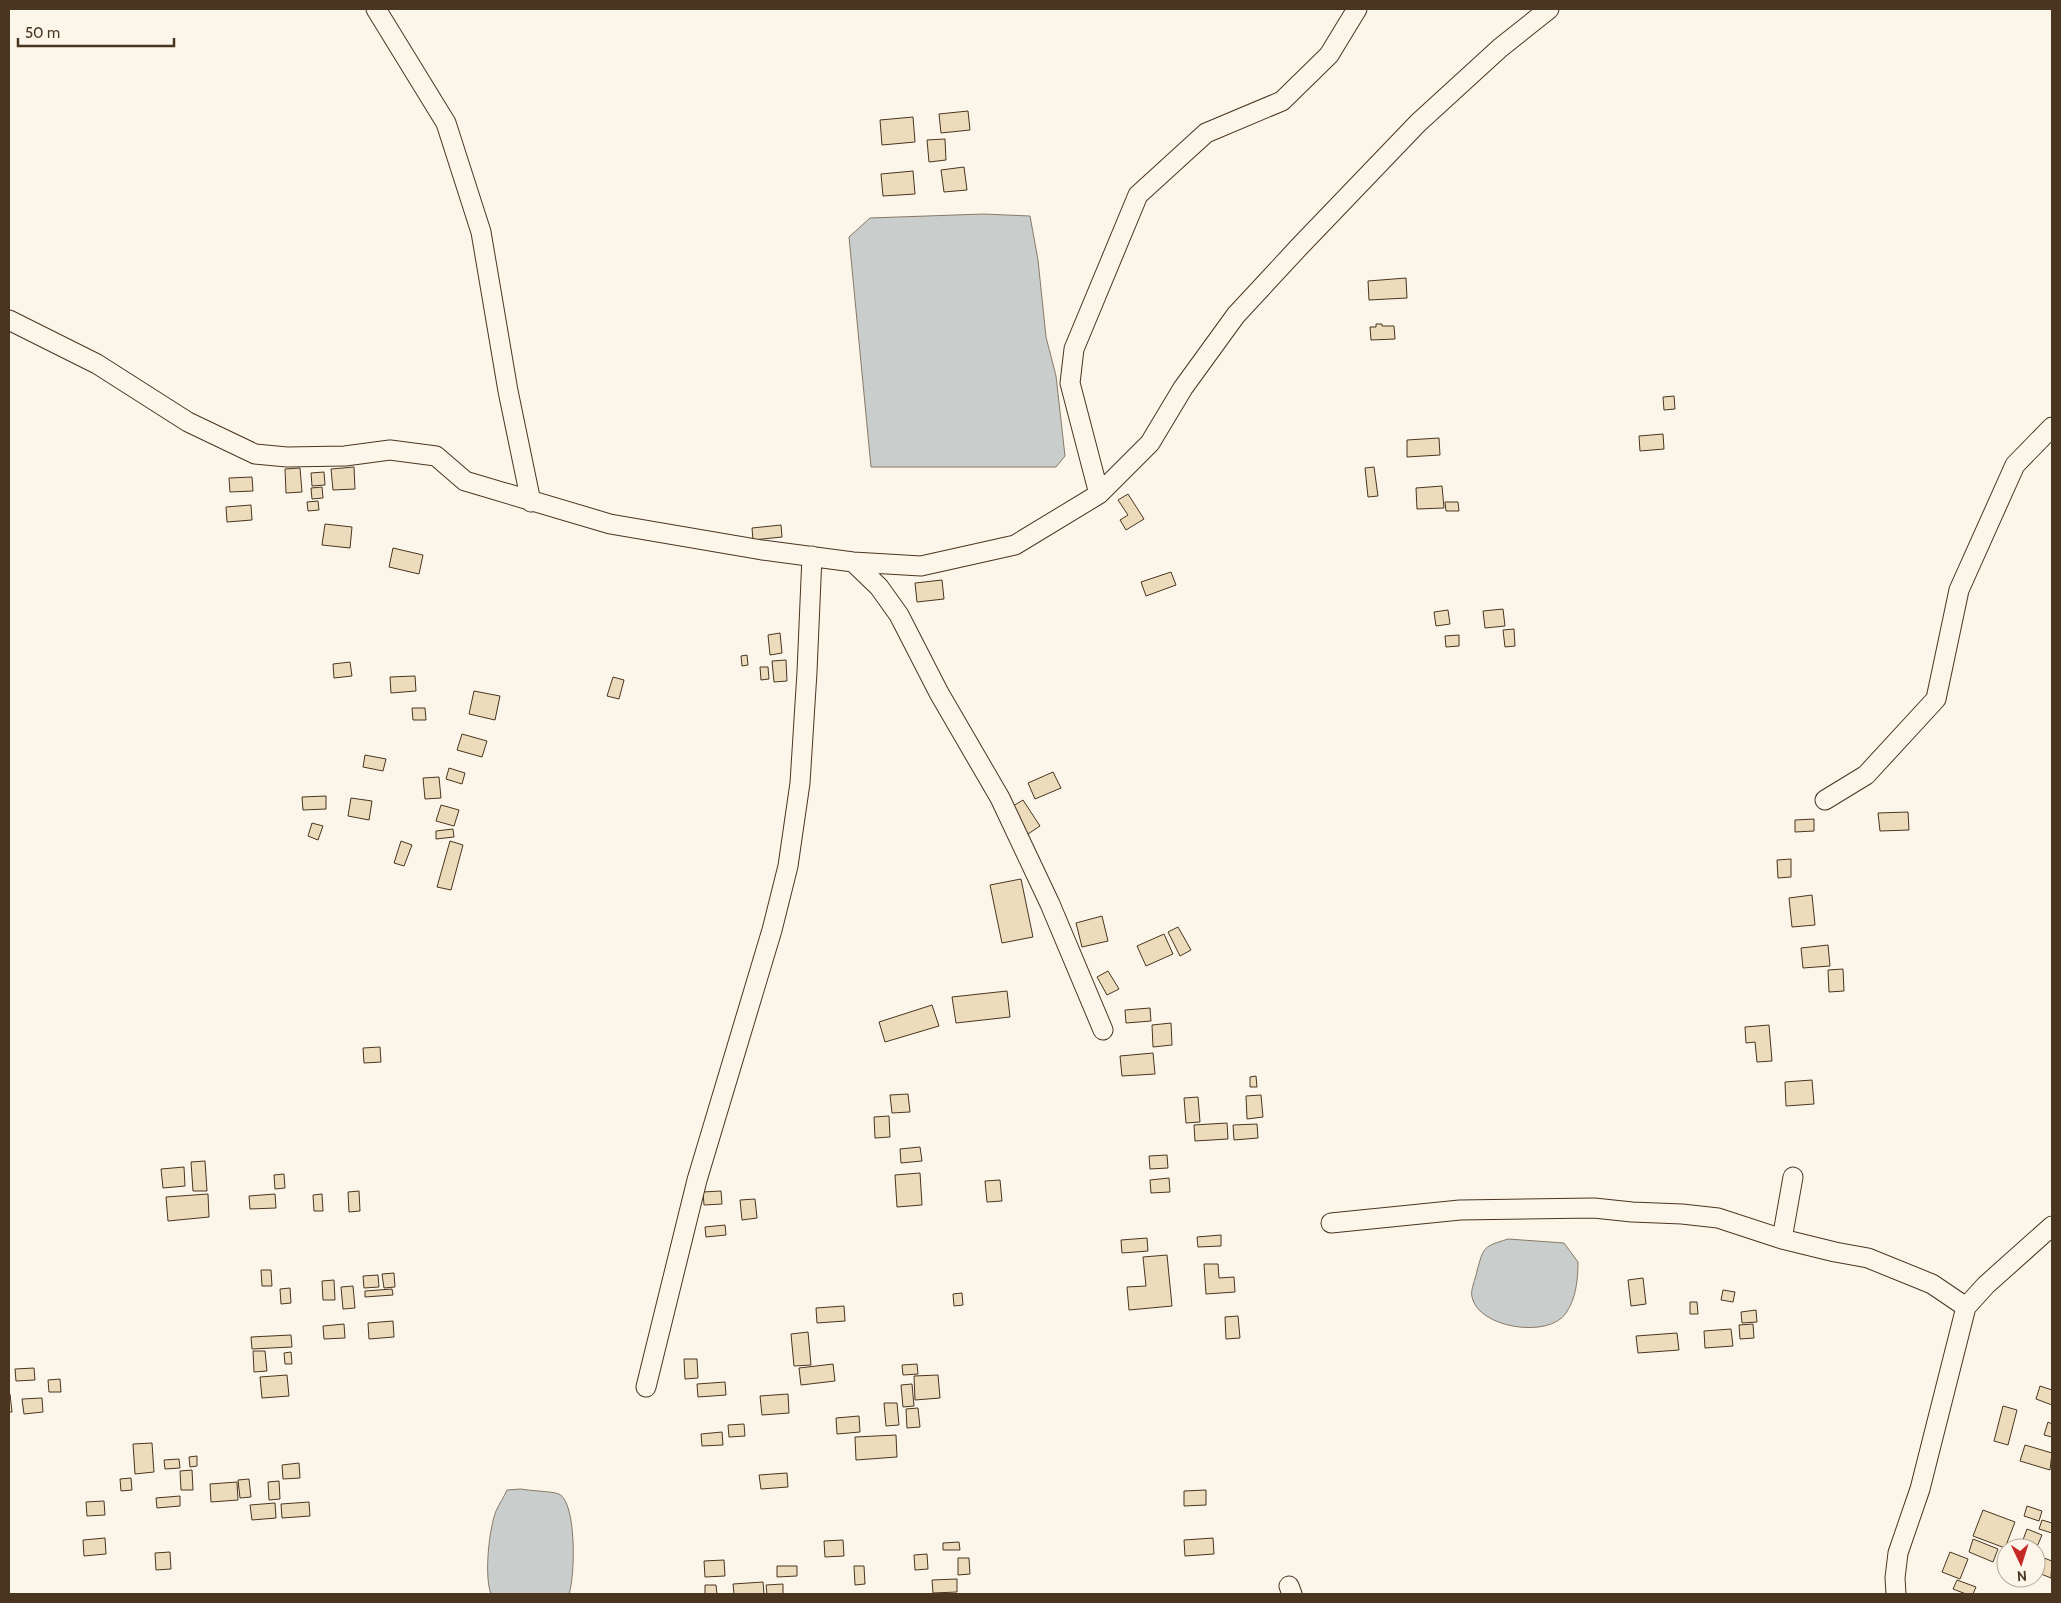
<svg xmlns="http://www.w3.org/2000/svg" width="2061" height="1603" viewBox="0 0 2061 1603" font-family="Cabin,sans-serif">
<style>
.water{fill:#c9cecd;stroke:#887966}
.building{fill:#ecdcbc;stroke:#4a3520}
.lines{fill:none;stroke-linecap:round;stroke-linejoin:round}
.street-casing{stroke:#4a3520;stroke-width:21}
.street{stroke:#fbf6e9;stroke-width:19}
</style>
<rect width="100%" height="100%" fill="#fbf6e9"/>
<path class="water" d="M983 214 1030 216 1038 260 1046 337 1056 376 1065 456 1056 467H871L849 237 870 218Z
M1508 1239 1564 1243 1578 1262C1578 1279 1576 1299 1566 1313 1549 1339 1478 1328 1472 1297 1470 1290 1476 1278 1477 1271 1484 1245 1484 1247 1508 1239Z
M521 1489C530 1491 551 1491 559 1494 577 1503 575 1577 569 1594H491C484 1576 489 1529 496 1511 499 1504 504 1497 507 1490Z"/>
<path class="building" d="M968 111 970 130 941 133 939 114Z
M913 117 915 142 882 145 880 120Z
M945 139 946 160 929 162 927 140Z
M964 167 967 190 944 192 941 170Z
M913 171 915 194 883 196 881 174Z
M1406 278 1407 298 1369 300 1368 281Z
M1376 324H1382V326H1394L1395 339 1371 340 1370 327H1376Z
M1674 396 1675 409 1664 410 1663 397Z
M1663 434 1664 449 1640 451 1639 436Z
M1439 438 1440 455 1407 457V440Z
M354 467 355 489 333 490 331 469Z
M1374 467 1378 496 1368 497 1365 468Z
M300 468 302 492 286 493 285 469Z
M324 472 325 485 312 486 311 473Z
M252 477 253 491 230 492 229 478Z
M1442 486 1444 508 1417 509 1416 488Z
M322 487 323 498 312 499 311 488Z
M1128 494 1144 519 1126 530 1120 520 1128 515 1118 500Z
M318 501 319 510 308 511 307 502Z
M1445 502H1458L1459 511H1446Z
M251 505 252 520 227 522 226 507Z
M325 524 352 527 350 548 322 545Z
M781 525 782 537 753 540 752 528Z
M393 548 423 555 419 574 389 567Z
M1171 572 1176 585 1146 596 1141 582Z
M942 580 944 599 917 602 915 583Z
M1503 609 1505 626 1485 628 1483 611Z
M1448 610 1450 624 1436 626 1434 612Z
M1514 629 1515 646 1505 647 1503 630Z
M780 633 782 653 770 655 768 635Z
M1459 635V646L1446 647 1445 636Z
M747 655 748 665 742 666 741 656Z
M786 660 787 681 774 682 772 661Z
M350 662 352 676 334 678 333 664Z
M760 667H768L769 679 761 680Z
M415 676 416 691 391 693 390 677Z
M613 677 624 680 619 699 607 696Z
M474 691 500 696 495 720 469 714Z
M412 708H425L426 720H413Z
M462 734 487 741 482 757 457 750Z
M365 755 386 759 383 771 363 767Z
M449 768 465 773 462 784 446 779Z
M1053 772 1061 788 1035 799 1028 783Z
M439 777 441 798 425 799 423 778Z
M326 796V809L303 810 302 797Z
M351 798 372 801 369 820 348 816Z
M1023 800 1040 826 1025 836 1008 809Z
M441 805 459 810 454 826 436 821Z
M1908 812 1909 830 1880 831 1878 813Z
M1814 819V831L1795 832V820Z
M312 823 323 826 318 840 308 836Z
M453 829 454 837 436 839V831Z
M401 841 412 845 404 866 394 863Z
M450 841 463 845 451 890 437 887Z
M1791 859V877L1778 878 1777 860Z
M1021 879 1033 937 1002 943 990 885Z
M1812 895 1815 925 1792 927 1789 898Z
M1102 916 1108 941 1082 947 1076 923Z
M1178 927 1191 950 1180 956 1168 932Z
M1164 934 1173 954 1146 966 1137 946Z
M1828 945 1830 966 1803 968 1801 948Z
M1843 969 1844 991 1829 992 1828 970Z
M1108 971 1119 989 1107 995 1097 977Z
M1007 991 1010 1017 956 1023 952 997Z
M932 1005 939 1026 885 1042 879 1022Z
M1150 1008 1151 1021 1126 1023 1125 1010Z
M1171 1023 1172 1045 1153 1047 1152 1025Z
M1769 1025 1772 1061 1757 1062 1755 1042 1746 1043 1745 1027Z
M380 1047 381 1062 364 1063 363 1048Z
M1153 1053 1155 1074 1122 1076 1120 1056Z
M1256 1076 1257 1087H1250V1077Z
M1812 1080 1814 1104 1786 1106 1785 1082Z
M908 1094 910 1112 892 1113 890 1095Z
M1261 1095 1263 1117 1247 1119 1246 1096Z
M1198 1097 1200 1122 1186 1123 1184 1098Z
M889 1116 890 1137 875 1138 874 1117Z
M1227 1123 1228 1139 1195 1141 1194 1125Z
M1257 1124 1258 1138 1234 1140 1233 1125Z
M920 1147 922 1161 901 1163 900 1149Z
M1167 1155 1168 1168 1150 1169 1149 1156Z
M205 1161 207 1191H193L191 1162Z
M184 1167 185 1186 163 1188 161 1169Z
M920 1173 922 1205 897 1207 895 1175Z
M284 1174 285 1188 275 1189 274 1175Z
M1169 1178 1170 1192 1151 1193 1150 1180Z
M1000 1180 1002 1201 987 1202 985 1181Z
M359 1191 360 1211 349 1212 348 1192Z
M721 1191 722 1204 704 1205 703 1192Z
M208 1194 209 1217 168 1221 166 1197Z
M275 1194 276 1208 250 1209 249 1196Z
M322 1194 323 1211H314L313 1195Z
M755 1199 757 1218 742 1220 740 1200Z
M725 1225 726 1235 706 1237 705 1227Z
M1221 1235V1246L1198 1247 1197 1237Z
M1147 1238 1148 1251 1122 1253 1121 1240Z
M1167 1255 1172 1306 1129 1310 1127 1287 1146 1286 1143 1257Z
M1204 1264H1218L1219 1278 1234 1277 1235 1292 1206 1294Z
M261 1270H271L272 1286H262Z
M394 1273 395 1287 384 1288 382 1274Z
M378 1275 379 1287 364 1288 363 1276Z
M1643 1278 1646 1304 1631 1306 1628 1280Z
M334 1280 335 1300H323L322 1281Z
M353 1286 355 1308 343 1309 341 1287Z
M290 1288 291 1303 281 1304 280 1289Z
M392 1289 393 1295 365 1297V1291Z
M1723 1290 1735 1292 1733 1302 1721 1300Z
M962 1293 963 1305 954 1306 953 1294Z
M1690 1302H1697L1698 1314H1690Z
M844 1306 845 1321 817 1323 816 1308Z
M1756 1310 1757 1322 1742 1323 1741 1312Z
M1238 1316 1240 1338 1226 1339 1225 1317Z
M393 1321 394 1337 369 1339 368 1323Z
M344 1324 345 1338 324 1339 323 1326Z
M1753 1324 1754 1338 1740 1339 1739 1325Z
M1731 1329 1733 1346 1705 1348 1704 1331Z
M808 1332 811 1365 794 1366 791 1334Z
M1677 1333 1679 1350 1638 1353 1636 1336Z
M291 1335 292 1347 252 1349 251 1337Z
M253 1351H265L267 1371 254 1372Z
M291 1352 292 1364H285L284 1353Z
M684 1359H697L698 1378 685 1379Z
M833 1364 835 1381 801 1385 799 1368Z
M917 1364 918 1374 903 1375 902 1365Z
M34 1368 35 1380 16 1381 15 1369Z
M287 1375 289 1396 262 1398 260 1377Z
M938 1375 940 1398 915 1400 914 1376Z
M60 1379 61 1392H49L48 1380Z
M725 1382 726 1395 698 1397 697 1384Z
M912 1384 914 1406 903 1407 901 1385Z
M2040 1386 2052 1390V1405L2036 1399Z
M10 1394 12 1412H9V1395Z
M788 1394 789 1413 762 1415 760 1396Z
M42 1398 43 1412 24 1414 22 1399Z
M884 1403H897L899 1425 886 1426Z
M2003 1406 2017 1410 2008 1445 1994 1441Z
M918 1408 920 1427 907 1428 906 1409Z
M859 1416 860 1432 837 1434 836 1418Z
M2048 1422 2052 1424V1437L2044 1435Z
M744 1424 745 1436 729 1437 728 1425Z
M722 1432 723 1445 702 1446 701 1434Z
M896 1435 897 1457 856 1460 855 1437Z
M152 1443 154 1472 135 1474 133 1444Z
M2025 1445 2052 1453 2050 1470 2020 1461Z
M197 1456V1466L190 1467 189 1457Z
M179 1459 180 1468 165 1469 164 1460Z
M299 1463 300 1478 283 1479 282 1465Z
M192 1470 193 1490H181L180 1471Z
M787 1473 788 1487 761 1489 759 1475Z
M131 1478 132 1490 121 1491 120 1479Z
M249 1479 251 1497 240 1498 238 1480Z
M279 1481 280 1499 269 1500 268 1482Z
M237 1482 238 1500 211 1502 210 1484Z
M1206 1490V1505L1184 1506V1491Z
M180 1496V1506L157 1508 156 1498Z
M104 1501 105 1515 87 1516 86 1502Z
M309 1502 310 1516 282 1518 281 1504Z
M275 1503 276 1518 252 1520 250 1505Z
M2027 1506 2042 1511 2039 1521 2024 1516Z
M1983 1510 2015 1522 2005 1548 1973 1536Z
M2042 1520 2052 1523V1533L2039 1529Z
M2027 1529 2042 1535 2036 1549 2020 1548Z
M105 1538 106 1554 84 1556 83 1540Z
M1213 1538 1214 1554 1185 1556 1184 1540Z
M1973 1539 1998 1549 1993 1562 1969 1552Z
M843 1540 844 1556 825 1557 824 1541Z
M959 1542 960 1550H943V1543Z
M170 1552 171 1569 156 1570 155 1553Z
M1950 1552 1968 1559 1960 1579 1942 1572Z
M927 1554 928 1569 915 1570 914 1555Z
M2036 1555 2052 1561 2051 1578 2036 1572Z
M958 1558H969L970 1574 958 1575Z
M724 1560 725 1576 705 1577 704 1561Z
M777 1566H797V1576L777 1577Z
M854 1566H864L865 1584 855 1585Z
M957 1579V1592L933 1593 932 1580Z
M1957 1580 1976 1587 1973 1594H1966L1953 1589Z
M763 1582 764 1594H734L733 1584Z
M783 1584V1594H767L766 1585Z
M705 1585H716L717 1594H705Z"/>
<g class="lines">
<g class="street-casing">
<path id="street" d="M376 9 446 123 481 232 508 391 531 502
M9 320 97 364 188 422 255 454 287 457 345 456 390 450 436 456 465 481 610 524 762 550 853 562 921 566 1015 545 1099 494 1150 443 1183 388 1236 315 1300 246 1418 123 1500 48 1549 9
M1099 494 1070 383 1074 349 1138 195 1206 133 1282 101 1329 55 1357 9
M853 562 879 587 899 615 939 693 1000 798 1050 904 1103 1030
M1825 800 1866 775 1936 699 1959 590 2015 465 2052 427
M1331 1223 1460 1210 1594 1208 1632 1212 1682 1214 1718 1218 1782 1239 1793 1177
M1782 1239 1835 1252 1868 1258 1932 1284 1966 1307 1986 1285 2052 1226
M646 1387 697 1180 772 930 788 866 800 783 807 672 812 556
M1289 1586 1292 1594
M1896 1594 1895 1578 1898 1553 1920 1489 1966 1307"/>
</g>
<use href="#street" class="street"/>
</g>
<rect width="2061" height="1603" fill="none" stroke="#4a3520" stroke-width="20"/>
<g transform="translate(2021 1563) rotate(176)"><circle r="24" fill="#fbf6e9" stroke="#b4a999"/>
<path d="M0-4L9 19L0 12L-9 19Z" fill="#c62828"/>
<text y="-8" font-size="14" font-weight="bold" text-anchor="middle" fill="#4a3520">N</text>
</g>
<path d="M18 38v8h156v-8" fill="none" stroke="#4a3520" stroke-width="2.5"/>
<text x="25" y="38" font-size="15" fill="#4a3520" stroke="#fbf6e9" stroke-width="4" paint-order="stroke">50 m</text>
</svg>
